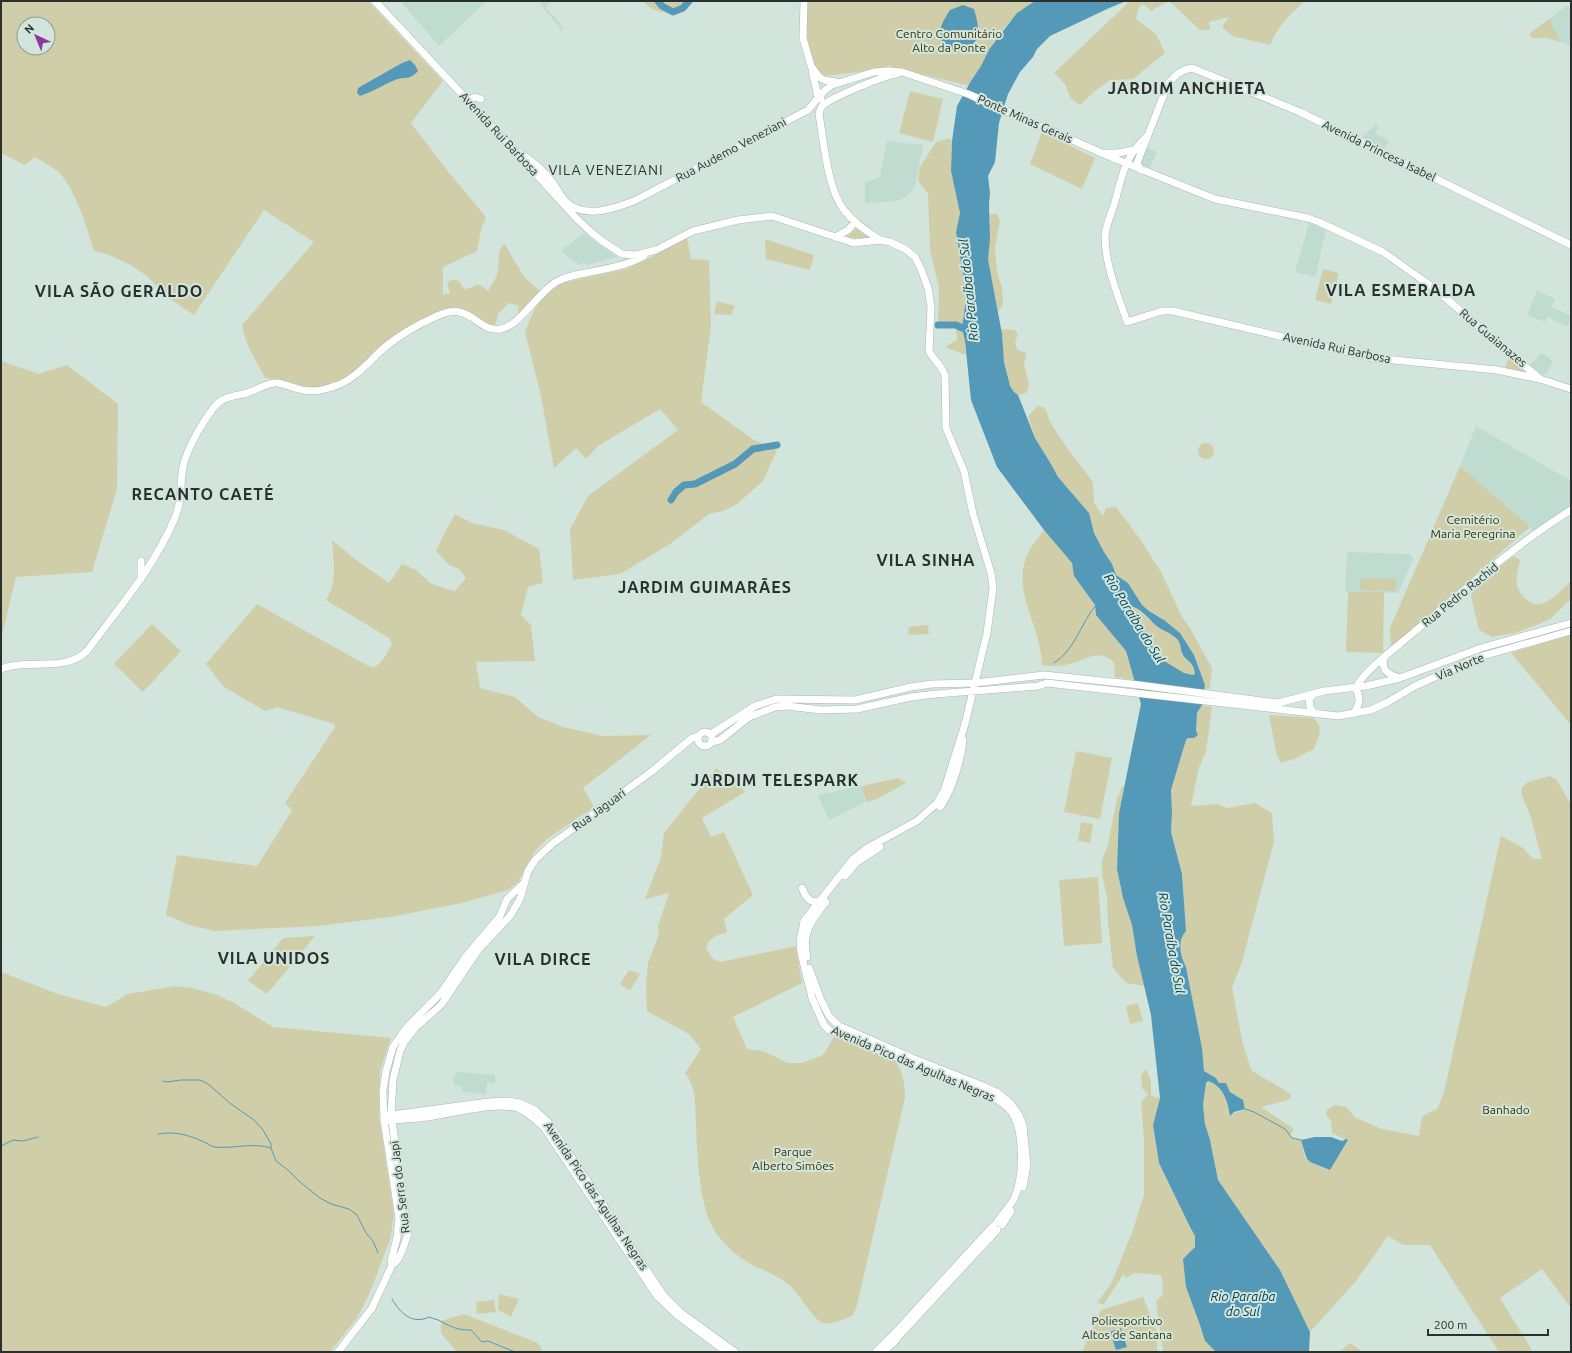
<svg xmlns="http://www.w3.org/2000/svg" width="1572" height="1353" viewBox="0 0 1572 1353" font-family="Ubuntu,sans-serif">
<style>
.built{fill:#c0dbcf}
.green{fill:#cfcea8;fill-rule:evenodd}
.water{fill:#5499b8;fill-rule:evenodd}
.lines{fill:none;stroke-linecap:round;stroke-linejoin:round}
.stream{stroke:#5499b8;stroke-width:1}
.river{stroke:#5499b8;stroke-width:7}
.secondary-casing{stroke:#a8b9b1;stroke-width:8}
.secondary{stroke:#fff;stroke-width:7}
.labels{text-anchor:middle;stroke-width:4;stroke-linejoin:round;paint-order:stroke}
.park-label{font-size:12px;fill:#373400;stroke:#d2e5dd}
.street-label{font-size:12px;fill:#29302d;stroke:#d2e5dd}
.water-label{font-size:13px;font-style:italic;fill:#014157;stroke:#d2e5dd}
.quarter-label{font-size:14px;letter-spacing:1px;fill:#29302d;stroke:#d2e5dd}
.district-label{font-size:16px;font-weight:bold;letter-spacing:1px;fill:#29302d;stroke:#d2e5dd}
</style>
<rect width="100%" height="100%" fill="#d2e5dd"/>
<path class="built" d="M400 1H487L439 46Z
M538 1H552L545 7 561 24 563 32Z
M1566 6H1568L1571 10V46L1561 42 1549 19Z
M1376 124 1379 127 1375 133 1389 141 1384 149 1362 137Z
M887 141 923 145 915 187 907 196 898 201 865 203V183L880 177Z
M1145 147 1157 152 1150 168 1138 163Z
M1309 223 1326 230 1315 277 1295 272Z
M584 233 617 257 587 265 583 262 579 265 561 251Z
M1537 291 1555 299 1552 307 1571 316 1567 327 1548 317 1545 322 1527 315Z
M1541 353 1553 361 1547 373 1543 375 1530 365Z
M1476 426 1571 481V507L1534 531 1460 466Z
M1349 552 1410 554 1414 558 1398 593 1345 592 1347 555Z
M862 786 865 802 829 820 818 795Z
M457 1072 495 1075V1083L487 1082 486 1094 462 1092V1086H454L453 1078Z"/>
<path class="green" d="M1 1H368L443 81 411 123 446 169 486 217 481 229 477 251 443 267V295L450 293 447 283 454 279 460 282 464 289C478 288 473 279 488 291 491 285 497 278 498 271 500 261 496 251 505 244L515 262 525 278 541 292 519 318 518 313 519 306 509 303 498 314 495 326 487 324 472 313 456 307 443 309 388 341 354 374 325 387H308L281 380 265 378C259 366 240 335 243 324L314 242 264 210 194 315 167 297 147 276 129 264 107 254 94 251C87 228 77 195 63 177 57 169 44 163 35 157L25 165 1 153ZM24 24H48V48H24Z
M643 1H694C690 4 686 9 681 11 669 16 651 12 643 1Z
M807 1H1035C1017 13 1001 29 990 48 987 54 985 60 982 65 977 72 972 78 969 86L889 66 852 73 824 76 813 65 805 38Z
M1130 1H1305C1290 14 1278 26 1270 45L1232 36 1222 27 1229 17 1209 22 1210 30H1200L1169 1 1151 11 1144 5H1140L1136 19 1156 34 1165 53 1133 79 1110 80 1095 91 1080 105 1071 99 1065 84 1054 73Z
M1549 19 1561 42 1547 38H1532L1530 35V33Z
M910 91 943 99 933 142 899 133Z
M1042 132 1095 158 1082 189 1030 164Z
M950 138 952 141 951 171 960 213 956 232 963 274 969 299 965 306 962 328 965 341 966 355 945 347 957 340 956 325H938L939 287 930 251 928 194 918 181 920 167 936 142Z
M990 214H997L1000 221 995 247 997 273 1002 287 1003 304 998 312 988 259Z
M857 228 871 237 862 239 847 237Z
M687 238 691 259 709 260 711 326 701 402 754 440 777 450 763 481 737 504 723 511 709 514 670 544 620 574 573 580 570 529 588 496 678 430 660 409 598 446 586 459 576 448 554 468 541 396 525 332 535 308 547 293 562 283 626 269 655 255Z
M765 239 814 255 810 270 766 259Z
M1323 269 1339 273 1331 304 1315 300Z
M717 301 735 306 731 315 714 314Z
M1001 329 1015 330 1018 335 1015 341 1017 350 1027 353 1024 363 1029 385 1026 393 1018 395C1001 386 1004 345 1001 329Z
M1509 356 1527 372 1505 368Z
M1 361 39 374 67 365 118 404 117 489 92 572 16 577 1 639Z
M1038 406 1045 408 1051 424 1067 448 1093 482 1094 503 1103 516 1106 508 1116 507 1140 539 1161 572 1182 617 1190 628 1212 668C1212 675 1210 681 1210 689H1205V684L1194 655 1180 633 1160 617 1149 611 1142 605 1128 583 1116 575 1112 564 1104 552 1094 533 1089 513 1058 477 1051 464 1035 438 1028 416Z
M1198 451a8 8 0 1 1 16 0a8 8 0 1 1-16 0Z
M1460 466 1530 527 1391 648 1390 628Z
M455 514 472 523 504 530 539 549 543 583 528 587 521 615 531 625 535 661 476 662 480 688 515 697 538 717 563 727 603 736 651 735 583 788 594 807 547 839 535 851 518 882 508 890 462 903 390 917 318 926 215 931 189 925 166 915 177 855 256 866 258 865 292 810 285 803 335 727 334 724 277 707 265 711 224 687 206 664 257 604 361 662 373 668C383 662 387 654 392 643L389 638 326 600C338 582 333 560 332 540L355 559 389 583 402 564 416 570 430 583 444 588 455 591 466 578 459 569 449 565 436 551 444 534Z
M1044 530 1072 563 1074 576 1095 605 1096 615 1126 651 1134 680 1115 677 1114 662C1097 649 1091 658 1073 663 1063 666 1052 667 1042 665 1042 628 1010 590 1028 553 1032 545 1039 537 1044 530Z
M1514 556 1520 560C1519 568 1515 577 1517 585 1518 590 1521 594 1525 598 1541 615 1559 592 1571 581V599L1549 620 1515 633 1492 637 1479 630 1471 596 1475 585Z
M1361 578 1396 579 1395 591 1360 590Z
M1348 592H1384L1383 653 1346 652Z
M1129 605C1141 609 1148 621 1159 627 1165 631 1172 633 1177 639 1181 643 1180 649 1182 653 1186 662 1194 663 1195 674L1193 675 1184 673 1161 659 1150 643 1137 620 1131 616 1127 611Z
M152 624 181 651 143 692 114 664Z
M928 625 929 634 908 635 909 627Z
M1571 634V725L1511 653Z
M1202 705 1212 707 1206 752 1199 767 1191 806 1217 804 1227 808 1255 803 1272 813 1274 842 1242 962 1232 988 1243 1045 1252 1071 1286 1091 1290 1094 1291 1097 1288 1100 1261 1107 1294 1129 1290 1136 1292 1138 1301 1140 1305 1157 1316 1165 1329 1170 1348 1141 1332 1133 1331 1121 1326 1115 1327 1110 1334 1105 1346 1107 1356 1118 1382 1129 1419 1136 1422 1117 1428 1113 1437 1109 1444 1092 1501 836 1523 848 1533 859H1542L1531 818 1521 793 1522 787 1528 782 1550 776 1557 780 1571 805V1308L1542 1269 1500 1298 1533 1352H1499L1430 1245H1403L1388 1236 1356 1281 1310 1332 1280 1270 1218 1180 1210 1140 1205 1124 1203 1106 1206 1082 1208 1081C1223 1086 1228 1101 1230 1115L1245 1109 1243 1100 1230 1092 1226 1083H1219L1216 1078 1204 1071 1202 1048 1186 967C1180 955 1177 941 1186 931L1182 874 1171 832 1172 813 1171 790 1186 740 1196 731 1197 713Z
M1269 715 1313 718C1325 728 1318 736 1314 749L1294 759 1281 763 1277 756Z
M1076 751 1112 758 1100 819 1064 812Z
M716 768 739 784 745 792 702 818 711 837 724 832 753 895 724 919 727 932C717 935 708 938 706 949L713 959 720 962 796 946 802 983 733 1017 747 1049 763 1051 788 1063H801L821 1056 825 1052 833 1038 836 1036C845 1039 890 1054 894 1059 903 1070 905 1084 905 1098L856 1309 852 1316C844 1319 832 1325 823 1323 814 1321 799 1293 789 1285 779 1276 765 1271 752 1265 738 1257 725 1246 716 1233 699 1210 697 1153 696 1124 695 1106 697 1088 685 1073L701 1049 689 1034 647 1011 646 986 648 963 659 934 658 926 669 893 645 899 661 857 664 833Z
M898 778 906 783 877 799 866 802 862 786Z
M1123 785 1124 786 1119 813 1117 869 1123 898 1132 925 1137 956 1145 986 1126 983 1113 968 1108 922 1107 898 1102 874V860L1108 845 1117 798Z
M1081 822 1093 824 1090 843 1078 841Z
M1098 877 1102 943 1064 946 1059 880Z
M315 936 267 994 248 981 283 938Z
M629 970 640 974 630 991 620 984Z
M1 972 58 994 106 1007 128 994 175 986 192 988 217 995 234 1003 273 1027 391 1038 380 1071 379 1117 394 1215 390 1240 369 1295 357 1318 330 1352H1Z
M1138 1003 1143 1021 1130 1024 1126 1006Z
M1146 1069 1151 1081V1096L1160 1098 1153 1125 1159 1163 1190 1227 1195 1236 1200 1325 1205 1341 1216 1352H1163L1156 1301 1162 1296 1163 1285 1161 1275 1134 1273 1126 1278 1123 1275 1104 1304 1097 1303 1111 1284 1132 1233 1144 1195V1139L1141 1103 1148 1094 1142 1088 1141 1075Z
M499 1294 519 1299 511 1317 498 1310Z
M1143 1297 1157 1331V1352H1082L1101 1310Z
M494 1300 496 1312 477 1314 476 1302Z
M464 1314 538 1343 543 1352H457L441 1333V1321Z
M1350 1343 1363 1352H1339Z"/>
<path class="water" d="M1035 1H1126L1107 9 1050 36 1037 49 1033 57 1020 72 1008 94 999 123 995 162 988 176 990 193 989 204 990 239 988 259 1002 334 1004 362 1010 386 1014 392 1018 395 1035 438 1051 464 1058 477 1089 513 1094 533 1104 552 1112 564 1116 575 1128 583 1142 605 1149 611 1164 620 1180 633 1194 655 1205 685 1202 705 1197 713 1196 731 1198 735 1194 738H1188L1186 740 1171 790 1172 813 1171 832 1182 874 1186 931C1177 941 1180 955 1186 967L1202 1048 1204 1071 1216 1078 1219 1083H1226L1230 1092 1243 1100 1245 1109 1234 1112 1230 1116C1228 1101 1223 1086 1208 1081L1206 1083 1203 1105 1205 1124 1210 1140 1218 1180 1280 1270 1310 1332 1309 1352H1216L1205 1341 1200 1325 1186 1287 1183 1259 1195 1247V1236L1190 1227 1159 1163 1153 1125 1160 1098 1151 1015 1137 956 1132 925 1123 898 1117 869 1119 813 1141 704 1126 651 1096 615 1095 605 1074 576 1072 563 1044 530 997 467 971 400 965 341 962 328 965 306 968 299 963 274 956 232 960 213 951 171 952 141 957 106 971 81 981 66 990 48 1017 13ZM1128 606C1139 605 1150 621 1158 627 1164 631 1171 633 1177 639 1181 643 1180 648 1182 653 1186 662 1194 661 1195 674L1193 675 1184 673 1161 659 1150 643 1137 620 1131 616 1127 611Z
M963 5 974 9C979 26 984 47 959 49 953 50 950 51 944 48 938 29 940 26 950 10Z
M410 60 415 65 418 71C409 81 405 76 395 80 383 85 372 92 360 96L357 93 358 88 402 63Z
M1315 1137H1331L1342 1141 1346 1139 1348 1140 1330 1170C1305 1159 1309 1167 1301 1140Z
M1121 1328 1127 1347 1116 1350 1110 1332Z"/>
<g class="lines">
<path class="stream" d="M1054 663C1075 650 1081 623 1096 605
M163 1081 167 1082 181 1080H200L208 1084 231 1104 254 1120 263 1130 271 1144V1148L276 1161 289 1171 300 1182 320 1198 331 1204 349 1209 357 1215 366 1233 373 1241 378 1253
M1245 1109 1254 1112 1285 1129 1292 1138 1301 1140
M158 1134C175 1131 189 1135 204 1142 208 1143 211 1147 215 1147 234 1149 253 1142 271 1148
M1 1146 13 1140 23 1141 38 1137
M392 1299C400 1313 412 1325 429 1317 433 1319 438 1319 442 1322 454 1328 458 1330 471 1330L482 1342 488 1341 515 1352"/>
<path class="river" d="M658 1 662 6 673 12 683 8 689 1
M938 325H956L962 328 969 324
M671 500 676 492 684 485 695 484 735 464 753 449 777 445"/>
<g class="secondary-casing">
<path id="secondary" d="M375 1 515 151 576 218 591 232 602 241 622 254 637 255 656 250 693 231 738 220 772 216 854 243 880 240 890 242 905 249 915 257 921 269 928 288 931 307 929 351C934 360 941 365 945 375L946 428 964 471 973 514 991 573 993 588 987 633 965 724 944 791 937 803 917 821 867 848 853 859 804 921 800 941 801 953 812 998 824 1025 829 1030 981 1091C992 1096 1002 1101 1010 1110 1025 1128 1024 1178 1014 1199 1009 1207 1003 1214 997 1222
M804 1 803 38 811 66 819 77 824 80 836 82
M812 70 818 97 821 99
M468 101 475 97 481 99
M1147 136C1126 156 1123 171 1116 198 1113 211 1106 223 1105 236 1105 265 1118 295 1127 322L1162 311H1173L1373 358 1497 370 1540 379 1571 389
M520 153C532 161 544 170 552 182 557 188 560 196 566 202 585 219 613 209 634 201L808 110 824 91 832 85 874 72 888 71 902 72 968 94 1113 158 1215 199 1308 218 1319 222 1383 252 1434 288 1540 379
M1104 153H1118L1134 150
M1141 170 1137 163 1168 84C1175 75 1181 70 1192 68L1300 112 1571 245
M835 237 848 230 855 222
M880 240C867 231 854 223 844 210 827 188 824 142 819 114 820 111 820 108 822 106 830 98 885 75 897 74
M141 561V579
M1384 658C1381 671 1388 674 1400 678
M1 669C28 658 65 673 87 651 118 609 153 569 174 520 182 503 180 484 183 467 186 450 206 415 218 403 225 397 234 396 243 394 255 392 264 383 276 383 283 383 291 387 298 389 309 392 321 391 332 387 354 381 368 362 384 348 399 335 419 324 437 316 472 300 476 333 501 329 519 326 538 293 556 282 565 277 575 275 585 273 606 269 626 266 644 256
M1356 687C1367 668 1397 647 1414 632 1464 590 1515 545 1571 510
M1314 694 1309 699 1310 707 1314 713
M1353 714C1361 702 1360 700 1356 687
M698 739a7 7 0 1 1 14 0a7 7 0 1 1-14 0Z
M711 734 755 706 776 699 855 700 911 687 932 684 975 683 1044 675 1131 684 1278 703 1324 691 1366 686 1400 678 1481 648 1571 623
M712 742 720 740 749 717 775 707 787 706 821 710 857 709 911 697 936 694 1038 686 1047 683 1338 716 1371 710 1388 702 1415 686 1479 657 1571 631
M940 807C952 791 961 760 963 740
M845 876 857 862 880 847
M802 888C806 898 810 904 821 901
M807 957C801 933 812 920 826 902
M809 968 821 1000 829 1016 839 1026 912 1058 983 1086 998 1093 1011 1104 1019 1115 1023 1126 1027 1165 1023 1187
M384 1116 489 1102 508 1101 520 1103 535 1110 548 1122 664 1296 680 1312 735 1352
M384 1121C398 1119 413 1119 427 1117 449 1114 497 1101 518 1108 527 1112 535 1119 543 1126L657 1296 678 1316 725 1351
M1002 1225 1011 1211
M392 1265 391 1261 397 1238 399 1218 384 1120 383 1091 386 1071 393 1047 407 1027 440 994 467 955 500 916 507 899 525 882
M890 1339a3 3 0 1 1 6 0a3 3 0 1 1-6 0Z
M892 1336 993 1226
M896 1339 997 1230
M338 1352 372 1308 392 1265C401 1260 404 1244 408 1234L391 1114 393 1080 400 1051 405 1041 415 1028 441 1005 479 949 510 916 520 899 528 871 535 860 552 844 651 772 692 738 698 736
M876 1352 889 1339
M883 1352 894 1342"/>
</g>
<use href="#secondary" class="secondary"/>
</g>
<g class="labels">
<g class="park-label">
<text x="949" y="38">Centro Comunitário<tspan x="949" dy="14">Alto da Ponte</tspan></text>
<text x="1473" y="524">Cemitério<tspan x="1473" dy="14">Maria Peregrina</tspan></text>
<text x="1506" y="1114">Banhado</text>
<text x="793" y="1156">Parque<tspan x="793" dy="14">Alberto Simões</tspan></text>
<text x="1127" y="1325">Poliesportivo<tspan x="1127" dy="14">Altos de Santana</tspan></text>
</g>
<g class="street-label">
<text transform="translate(1025 119) rotate(24)" y="4">Ponte Minas Gerais</text>
<text transform="translate(499 134) rotate(47)" y="4">Avenida Rui Barbosa</text>
<text transform="translate(731 150) rotate(-28)" y="4">Rua Audemo Veneziani</text>
<text transform="translate(1379 151) rotate(26)" y="4">Avenida Princesa Isabel</text>
<text transform="translate(1493 338) rotate(40)" y="4">Rua Guaianazes</text>
<text transform="translate(1337 348) rotate(12)" y="4">Avenida Rui Barbosa</text>
<text transform="translate(1460 595) rotate(-39)" y="4">Rua Pedro Rachid</text>
<text transform="translate(1460 667) rotate(-23)" y="4">Via Norte</text>
<text transform="translate(599 810) rotate(-36)" y="4">Rua Jaguari</text>
<text transform="translate(913 1064) rotate(23)" y="4">Avenida Pico das Agulhas Negras</text>
<text transform="translate(400 1187) rotate(-97)" y="4">Rua Serra do Japi</text>
<text transform="translate(596 1196) rotate(56)" y="4">Avenida Pico das Agulhas Negras</text>
</g>
<g class="water-label">
<text transform="translate(968 290) rotate(-96)" y="5">Rio Paraíba do Sul</text>
<text transform="translate(1135 618) rotate(58)" y="5">Rio Paraíba do Sul</text>
<text transform="translate(1172 943) rotate(80)" y="5">Rio Paraíba do Sul</text>
<text x="1243" y="1301">Rio Paraíba<tspan x="1243" dy="15">do Sul</tspan></text>
</g>
<g class="quarter-label">
<text x="606" y="175">VILA VENEZIANI</text>
</g>
<g class="district-label">
<text x="1187" y="94">JARDIM ANCHIETA</text>
<text x="1401" y="296">VILA ESMERALDA</text>
<text x="119" y="297">VILA SÃO GERALDO</text>
<text x="203" y="500">RECANTO CAETÉ</text>
<text x="926" y="566">VILA SINHA</text>
<text x="705" y="593">JARDIM GUIMARÃES</text>
<text x="775" y="786">JARDIM TELESPARK</text>
<text x="274" y="964">VILA UNIDOS</text>
<text x="543" y="965">VILA DIRCE</text>
</g>
</g>
<rect width="1572" height="1353" fill="none" stroke="#29302d" stroke-width="4"/>
<g transform="translate(36 36) rotate(316)"><circle r="19" fill="#d2e5dd" stroke="#8e9d97"/>
<path d="M0-3L7 15L0 10L-7 15Z" fill="#9036a1"/>
<text y="-6" font-size="11" font-weight="bold" text-anchor="middle" fill="#29302d">N</text>
</g>
<path d="M1428 1329v6h120v-6" fill="none" stroke="#29302d" stroke-width="2"/>
<text x="1434" y="1329" font-size="12" fill="#29302d" stroke="#d2e5dd" stroke-width="3" paint-order="stroke">200 m</text>
</svg>
